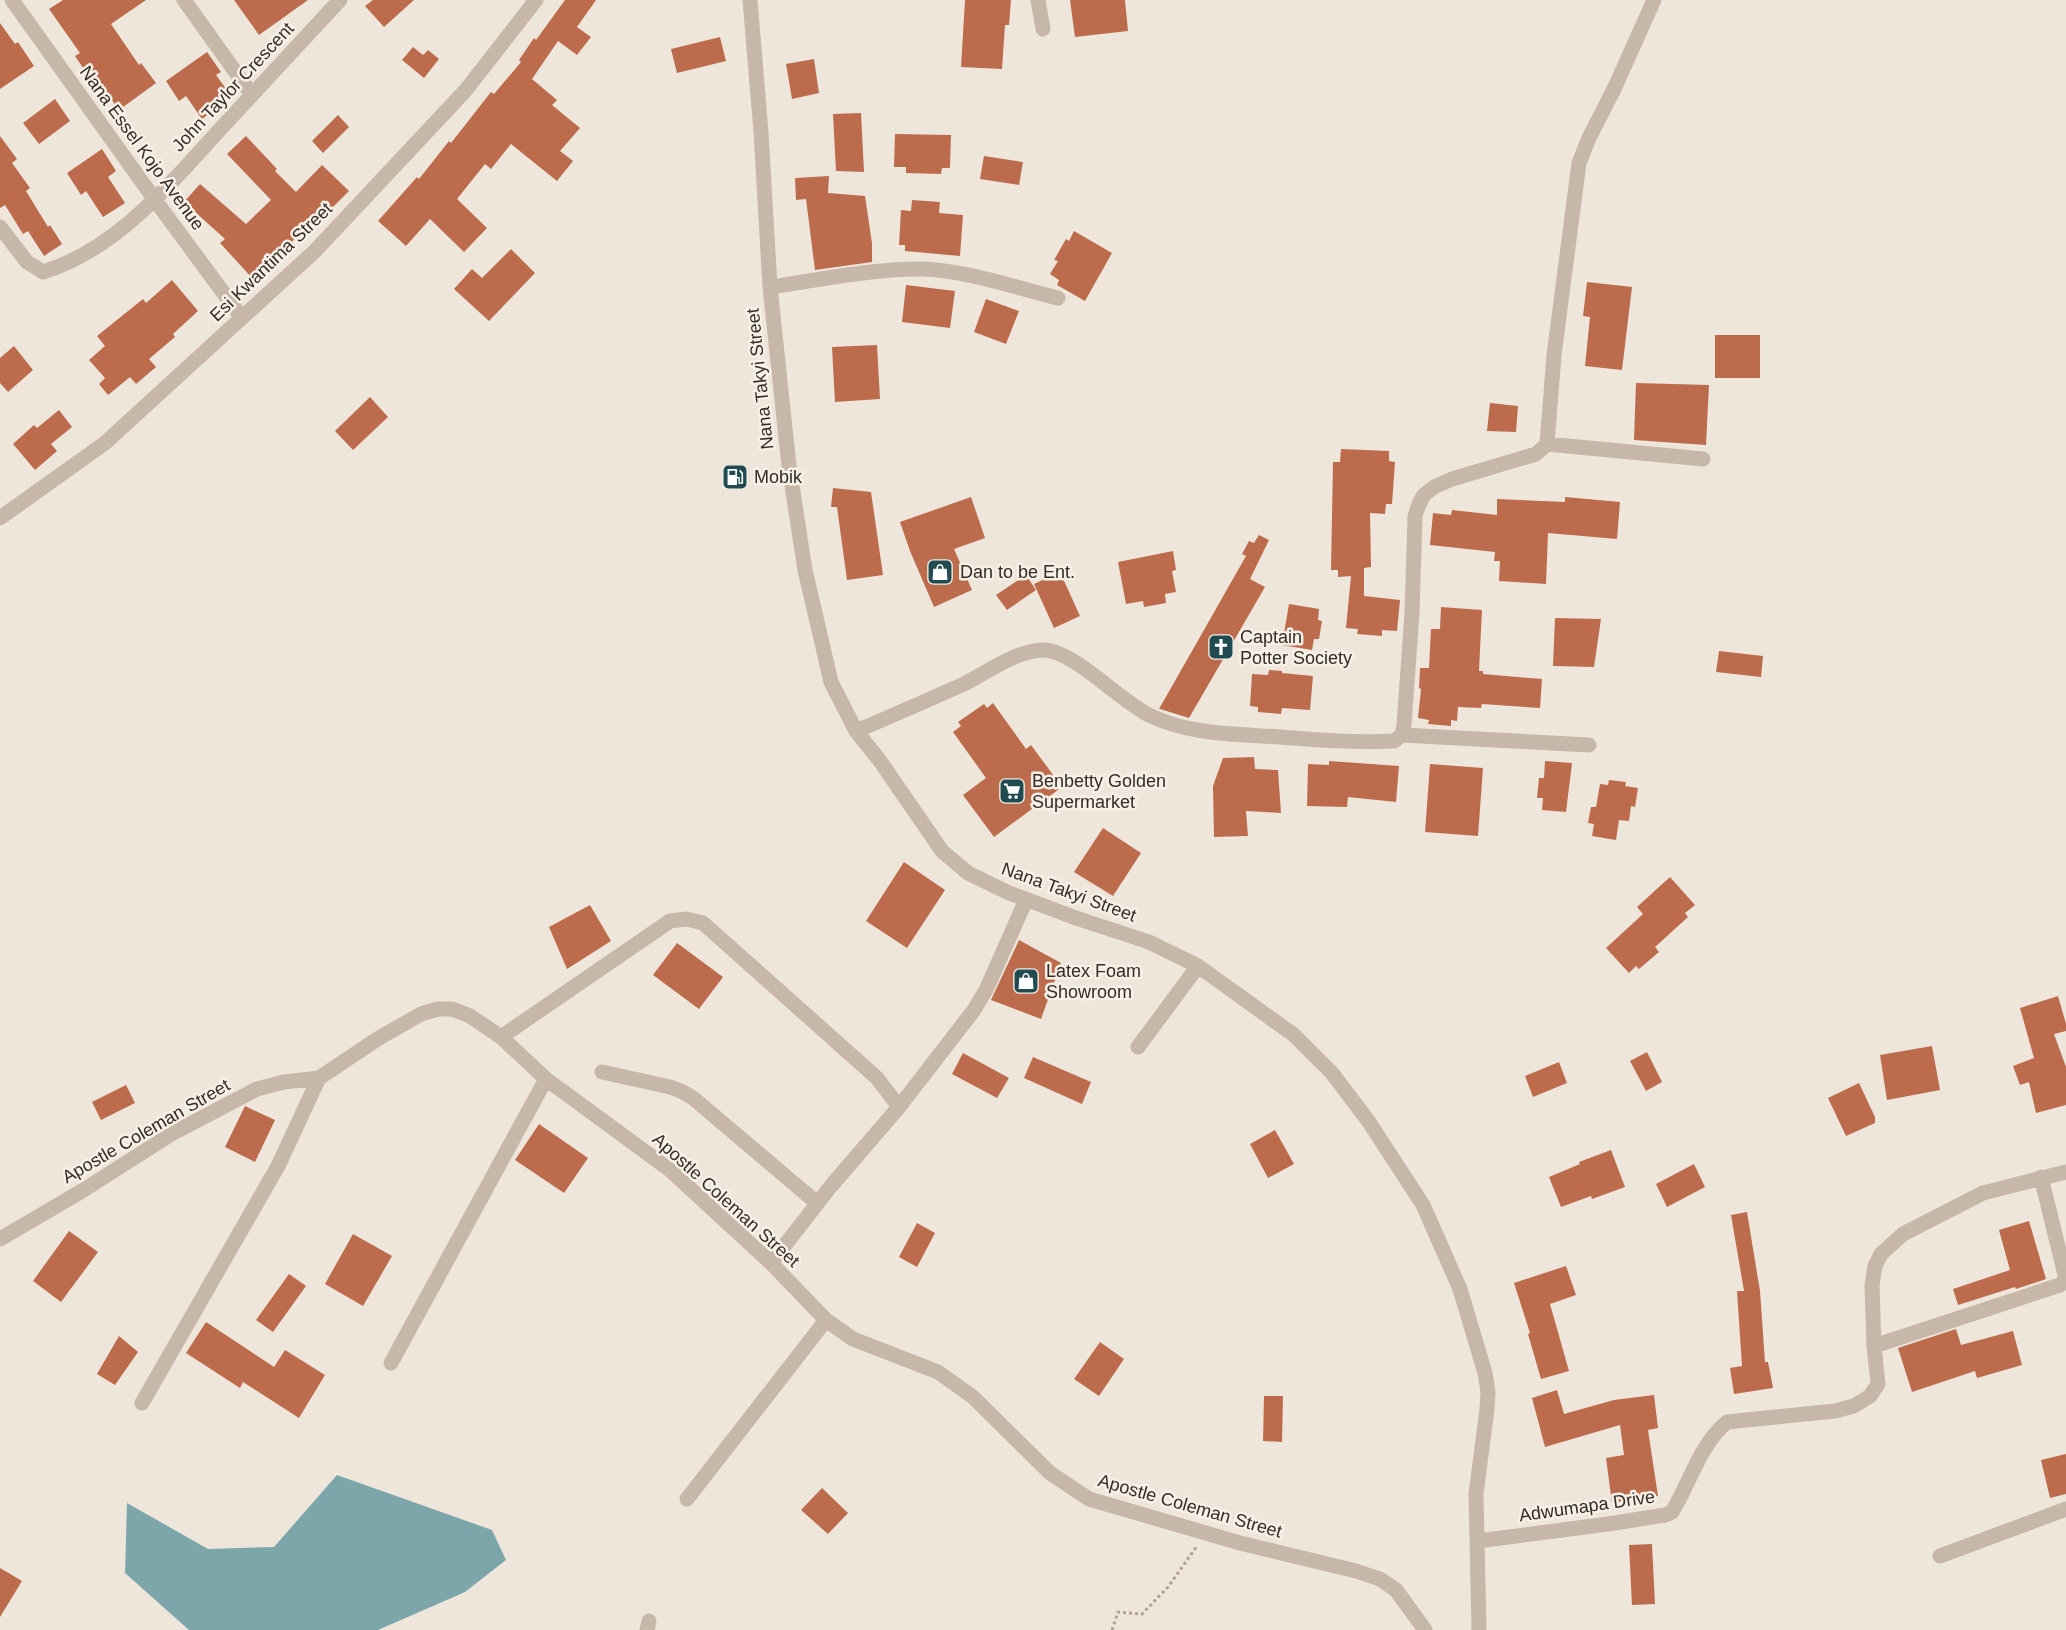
<svg xmlns="http://www.w3.org/2000/svg" width="2066" height="1630" viewBox="0 0 2066 1630" font-family="Helvetica,sans-serif">
<style>
.water{fill:#7ca6aa}
.building{fill:#bc6c4c}
.lines{fill:none;stroke-linecap:round;stroke-linejoin:round}
.path{stroke:#b2a192;stroke-width:3;stroke-dasharray:3 3;stroke-linecap:butt}
.minor{stroke:#c6b7a8;stroke-width:15}
.labels{text-anchor:middle;stroke-width:5;stroke-linejoin:round;paint-order:stroke}
.street-label{font-size:18px;fill:#332c27;stroke:#f7f0e6}
.poi-label{font-size:18px;fill:#332c27;stroke:#f7f0e6;text-anchor:start}
</style>
<rect width="100%" height="100%" fill="#efe6db"/>
<path class="water" d="M337 1475 492 1530 506 1560 465 1592 378 1630H189L125 1573 127 1503 208 1549 274 1547Z"/>
<path class="building" d="M63 0H146L111 24 139 65 141 63 156 83 119 110 100 84 96 87 75 56 80 53 49 9Z
M234 0H308L259 35Z
M373 0H414L384 27 365 6Z
M565 0H596L577 27 591 37 577 55 558 41 532 79 557 100 552 105 580 128 560 151 573 161 557 181 511 144 491 169 485 164 457 199 487 228 464 252 430 219 406 246 378 221 417 177 419 179 449 141 451 143 491 92 494 94 521 62 519 60 534 38 536 40Z
M965 0H1011L1009 25H1005L1002 69 961 67Z
M1070 0H1125L1128 31 1075 37Z
M0 23 15 44 18 42 34 66 0 89Z
M720 37 726 61 677 73 671 49Z
M413 47 423 55 428 50 439 59 424 78 402 60Z
M207 52 221 72 216 75 232 97 202 119 186 96 179 101 166 81Z
M814 59 819 93 792 99 786 64Z
M55 99 70 121 39 144 23 123Z
M861 113 864 172 836 171 833 114Z
M338 115 349 127 323 153 312 141Z
M895 134 951 135 950 168H942L941 174 906 173V167H894Z
M0 136 17 159 12 163 30 188 26 191 48 227 50 225 62 244 44 256 28 231 23 234 5 205 0 208Z
M246 136 277 169 275 171 296 192 322 165 349 191 329 211 327 208 253 279 220 243 225 239 184 202 200 184 246 224 271 200 227 154Z
M102 149 116 171 108 177 125 203 103 217 86 191 81 195 67 173Z
M984 156 1023 162 1019 185 980 179Z
M829 176 828 193 865 196 872 243V262L815 270 806 199 796 200 795 178Z
M912 200 940 202 939 213 963 215 960 256 905 251V245H899L901 210 911 211Z
M1074 231 1112 253 1085 301 1057 285 1059 280 1050 274 1058 261 1054 260 1066 239 1069 241Z
M511 249 535 273 489 321 454 289 472 269 482 278Z
M172 280 198 311 173 334 175 337 149 359 156 367 136 384 130 377 108 395 99 384 105 378 89 360 105 346 97 336 143 299 146 303Z
M1587 282 1632 287 1622 370 1585 366 1590 317 1583 316Z
M906 285 955 291 950 328 902 322Z
M986 299 1019 311 1006 344 974 332Z
M1715 335H1760V378H1715Z
M877 345 880 399 835 402 832 347Z
M14 346 33 370 8 392 0 383V358Z
M1636 383 1709 385 1706 445 1634 440Z
M370 397 388 417 353 450 335 431Z
M1490 403 1518 406 1516 432 1487 431Z
M59 410 72 427 51 444 57 451 35 470 13 444 34 425 37 428Z
M1341 449 1389 451V461L1395 462 1392 504H1386L1385 514 1370 513 1371 567 1364 568V596L1400 600 1397 631 1382 630V636L1357 634 1358 629 1346 628 1351 576 1338 577V570H1331L1333 462H1340Z
M833 488 871 492 883 575 847 580 837 507H831Z
M971 497 985 538 954 549 972 590 934 607 910 551 900 522Z
M1565 497 1620 502 1617 539 1548 533 1546 584 1499 581 1500 561H1494L1495 552 1430 545 1433 513 1451 515 1452 510 1497 515V499L1565 502Z
M1259 535 1269 540 1250 579 1265 587 1189 718 1160 709H1159L1246 556 1242 554 1249 541 1254 543Z
M1173 551 1176 570 1172 571 1176 592 1165 594 1166 603 1144 607 1143 601 1126 604 1118 562Z
M1060 572 1080 616 1054 628 1034 584Z
M1026 575 1036 590 1007 610 996 595Z
M1289 604 1319 609 1318 620 1322 621 1319 639H1314L1312 650 1282 645Z
M1441 607 1482 610 1479 671H1483V674L1542 679 1540 708 1482 704 1481 708 1458 707 1457 721 1451 720V726L1428 724 1429 720 1418 718 1421 689 1419 688 1420 668H1429L1431 629H1440Z
M1555 618 1601 619 1594 667 1553 666Z
M1719 651 1763 656 1761 677 1716 672Z
M1269 670 1282 671V673L1313 676 1310 710 1282 708 1281 714 1258 712V707L1250 706 1252 674 1268 675Z
M993 703 1026 749 1031 745 1062 787 994 837 963 795 986 778 953 732 961 726 958 722 984 704 987 708Z
M1254 757 1255 769 1278 770 1281 813 1246 811 1248 836 1214 837 1213 786 1223 758Z
M1329 761 1399 766 1396 802 1348 797 1347 807 1307 806 1308 764 1329 765Z
M1545 761 1572 763 1566 812 1542 810 1543 798H1537L1539 778H1544Z
M1430 764 1483 768 1478 836 1425 832Z
M1609 780 1626 782 1625 786 1638 788 1635 807 1631 806 1629 821 1619 820 1616 840 1592 836 1594 824 1588 823 1591 807H1596L1600 784 1608 785Z
M1103 828 1141 853 1113 896 1074 872Z
M904 862 945 890 907 948 866 921Z
M1670 877 1695 905 1685 913 1688 917 1655 947 1659 952 1639 969 1636 966 1629 973 1606 948 1643 914 1637 907Z
M590 905 611 941 567 969 549 927Z
M1019 940 1061 963 1041 1019 991 1000Z
M677 943 723 977 699 1009 653 975Z
M2058 996 2066 1024V1031L2054 1034 2066 1067V1105L2036 1113 2029 1082 2020 1085 2013 1066 2034 1058 2020 1008Z
M1932 1046 1940 1090 1887 1100 1880 1055Z
M1647 1052 1662 1082 1646 1091 1630 1061Z
M963 1053 1009 1078 997 1098 952 1074Z
M1033 1057 1091 1082 1082 1104 1024 1078Z
M1559 1062 1567 1083 1533 1097 1525 1076Z
M1859 1083 1875 1117V1123L1846 1136 1828 1098Z
M126 1085 135 1103 101 1120 92 1102Z
M245 1106 275 1120 255 1162 225 1147Z
M539 1124 588 1158 564 1193 515 1160Z
M1275 1130 1294 1164 1268 1178 1250 1144Z
M1611 1150 1625 1187 1592 1199 1591 1196 1561 1207 1549 1177 1580 1164 1579 1162Z
M1694 1164 1705 1187 1667 1207 1656 1184Z
M1747 1212 1760 1291 1765 1362H1768L1773 1388 1734 1394 1730 1368 1742 1366 1737 1291H1744L1731 1215Z
M2029 1221 2046 1279 2016 1289 2015 1287 1958 1305 1953 1289 2010 1270 1999 1230Z
M917 1223 935 1233 917 1267 899 1257Z
M69 1231 98 1252 61 1302 33 1281Z
M353 1234 392 1256 363 1306 325 1284Z
M1566 1266 1576 1295 1550 1304 1569 1371 1541 1379 1528 1334 1530 1333 1514 1283Z
M289 1274 306 1286 273 1332 256 1320Z
M206 1322 274 1367 285 1350 325 1375 299 1418 243 1382 240 1388 186 1353Z
M1956 1329 1961 1345 2013 1331 2022 1365 1977 1378 1975 1371 1912 1392 1898 1348Z
M119 1336 138 1352 115 1385 97 1374Z
M1100 1342 1124 1359 1099 1396 1074 1379Z
M1557 1390 1564 1414 1614 1400 1654 1395 1658 1428 1648 1430 1658 1496 1612 1503 1606 1458 1624 1455 1620 1425 1545 1447 1532 1398Z
M1264 1396H1283L1282 1442 1263 1441Z
M2066 1454V1494L2050 1498 2041 1460Z
M822 1488 848 1513 828 1534 801 1510Z
M1652 1544 1655 1604 1632 1605 1629 1545Z
M0 1568 22 1581 0 1617Z"/>
<g class="lines">
<path class="path" d="M1112 1630 1118 1612 1142 1614 1168 1587 1197 1546"/>
<path class="minor" d="M12 0 155 200 242 318
M184 0 252 95
M750 0 761 132 770 287 789 466 805 570 831 682 856 731 880 761 942 851 968 873 1009 893 1076 918 1149 942 1198 966 1294 1035 1332 1073 1369 1122 1423 1205 1460 1289 1485 1373 1488 1392 1487 1409 1476 1494 1479 1630
M1038 0 1043 29
M0 227 27 262 43 272C120 248 172 181 225 124 263 83 302 41 340 0
M770 287C818 280 871 269 920 269 966 270 1013 287 1058 298
M1547 444 1703 459
M0 518 105 443 315 251 465 91 536 0
M856 731C892 716 928 700 964 684 988 672 1015 651 1043 650 1072 649 1122 703 1151 716 1191 735 1237 734 1280 737 1318 740 1356 743 1394 741L1402 735 1404 725 1412 613 1415 516 1419 504 1424 495 1434 487 1452 479 1536 454 1547 444 1554 355 1579 163 1589 138 1615 87 1654 0
M1402 735 1589 745
M501 1037 670 921 686 919 703 923 877 1078 899 1107 831 1186 771 1263
M1138 1047 1198 966
M602 1072 670 1087 681 1091 693 1098 817 1203
M899 1107 974 1010 986 990 1026 900
M0 1239 82 1191 173 1133 257 1089 284 1082 319 1078 379 1038 421 1014 438 1009H452L470 1016 501 1037 546 1079 670 1170 771 1263 826 1320 853 1339 938 1372 973 1397 1050 1473 1089 1499 1240 1543 1356 1571 1380 1579 1396 1590 1425 1630
M1874 1346 2060 1285 2064 1282 2065 1275 2041 1177
M391 1363 546 1079
M142 1403 278 1166 319 1078
M687 1499 826 1320
M1478 1541 1608 1524 1665 1515 1672 1512C1690 1483 1700 1444 1727 1422L1835 1411 1854 1406 1870 1396 1878 1384 1874 1346 1872 1285 1875 1266 1881 1254 1903 1234 1983 1193 2066 1172
M1940 1556 2066 1509
M647 1630 649 1621"/>
</g>
<defs>
<g id="fuel-square" transform="scale(1.35)"><rect x="-9" y="-9" width="18" height="18" rx="4" fill="#204c51" stroke="#f7f0e6"/><path d="M-5.5-6h7V0h2V4h1.3V-2.5L3-4.5l.8-.8L6-3V5H2.5V1h-1V6h-7ZM-4.2-4.7v3.2H.2V-4.7Z" fill="#fff"/></g>
<g id="shop-square" transform="scale(1.35)"><rect x="-9" y="-9" width="18" height="18" rx="4" fill="#204c51" stroke="#f7f0e6"/><path d="M-5-2.5h2.3a2.7 3.5 0 0 1 5.4 0H5L5.5 6h-11ZM-1.5-2.5h3a1.5 2.3 0 0 0-3 0Z" fill="#fff"/></g>
<g id="church-square" transform="scale(1.35)"><rect x="-9" y="-9" width="18" height="18" rx="4" fill="#204c51" stroke="#f7f0e6"/><path d="M-1.2-6h2.4v3.5h3.3v2.4h-3.3V6h-2.4V-.1h-3.3v-2.4h3.3Z" fill="#fff"/></g>
<g id="supermarket-square" transform="scale(1.35)"><rect x="-9" y="-9" width="18" height="18" rx="4" fill="#204c51" stroke="#f7f0e6"/><path d="M-6-5.5h2.5l.6 2H6L4.5 2H-2.5L-4.4-4H-6ZM-1.5 3.2a1.3 1.3 0 1 0 .1 0ZM3 3.2a1.3 1.3 0 1 0 .1 0Z" fill="#fff"/></g>
</defs>
<g fill-rule="evenodd">
<use href="#fuel-square" x="735" y="477"/>
<use href="#shop-square" x="940" y="572"/>
<use href="#church-square" x="1221" y="647"/>
<use href="#supermarket-square" x="1012" y="791"/>
<use href="#shop-square" x="1026" y="981"/>
</g>
<g class="labels">
<g class="street-label">
<text transform="translate(233 87) rotate(-47)" y="6">John Taylor Crescent</text>
<text transform="translate(142 148) rotate(54)" y="6">Nana Essel Kojo Avenue</text>
<text transform="translate(271 262) rotate(-44)" y="6">Esi Kwantima Street</text>
<text transform="translate(760 379) rotate(-96)" y="6">Nana Takyi Street</text>
<text transform="translate(1069 892) rotate(20)" y="6">Nana Takyi Street</text>
<text transform="translate(146 1131) rotate(-30)" y="6">Apostle Coleman Street</text>
<text transform="translate(726 1200) rotate(42)" y="6">Apostle Coleman Street</text>
<text transform="translate(1190 1506) rotate(16)" y="6">Apostle Coleman Street</text>
<text transform="translate(1587 1506) rotate(-8)" y="6">Adwumapa Drive</text>
</g>
<g class="poi-label">
<text x="754" y="483">Mobik</text>
<text x="960" y="578">Dan to be Ent.</text>
<text x="1240" y="643">Captain<tspan x="1240" dy="21">Potter Society</tspan></text>
<text x="1032" y="787">Benbetty Golden<tspan x="1032" dy="21">Supermarket</tspan></text>
<text x="1046" y="977">Latex Foam<tspan x="1046" dy="21">Showroom</tspan></text>
</g>
</g>
</svg>
